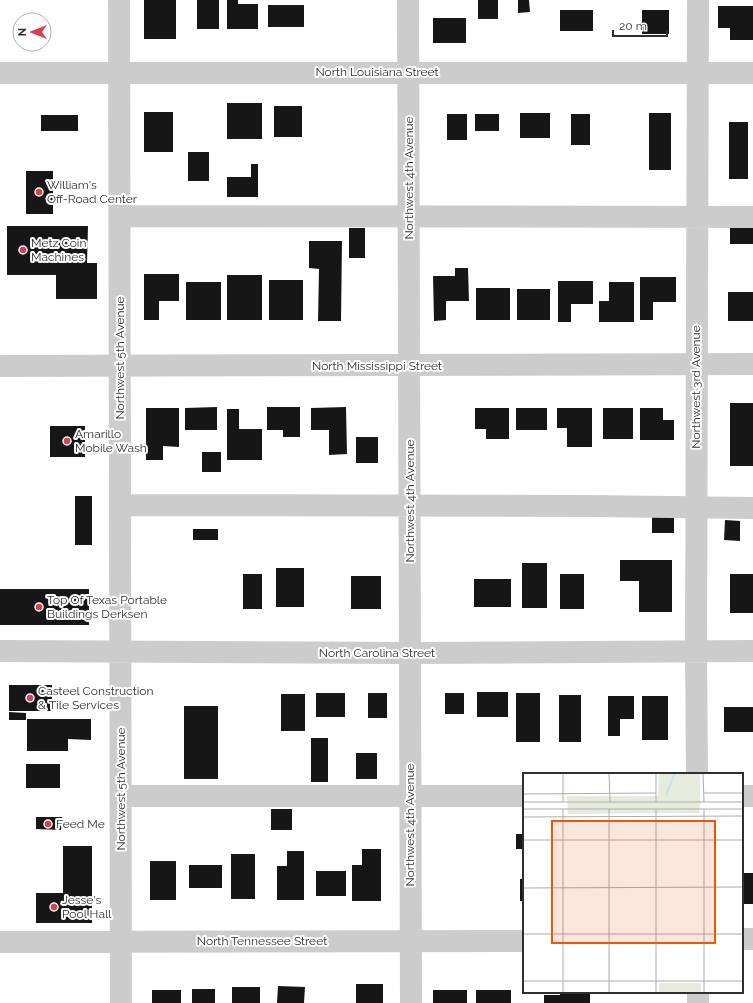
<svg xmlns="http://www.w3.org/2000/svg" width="753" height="1003" viewBox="0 0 753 1003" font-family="Raleway,sans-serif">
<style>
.building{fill:#161616}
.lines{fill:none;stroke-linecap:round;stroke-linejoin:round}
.minor{stroke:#ccc;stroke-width:22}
.poi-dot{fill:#d73f57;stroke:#fff;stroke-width:1.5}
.labels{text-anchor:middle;stroke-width:4;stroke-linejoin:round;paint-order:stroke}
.street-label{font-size:12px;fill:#2f2f2f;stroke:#fff}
.poi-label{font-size:12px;fill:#2f2f2f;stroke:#fff;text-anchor:start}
.inset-river{fill:none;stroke:#cbe0e9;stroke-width:2}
.inset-road{fill:none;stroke:#acacac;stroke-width:1}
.view{fill:#e8590c;fill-opacity:0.15;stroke:#e8590c;stroke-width:2}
.inset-edge{fill:none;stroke:#2f2f2f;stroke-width:2}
</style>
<rect width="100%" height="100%" fill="#fff"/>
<path class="building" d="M144 0H176V39H144Z
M197 0H219V29H197Z
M227 0H238V4H258V29H227Z
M478 0H498V19H478Z
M518 0H529L530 12 518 13Z
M268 5H304V27H268Z
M718 6H753V40H730V28H718Z
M560 10H593V31H560Z
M642 10H669V34H642Z
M433 18H466V43H433Z
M227 103H262V139H227Z
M274 106H302V137H274Z
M144 112H173V152H144Z
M520 113H550V138H520Z
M649 113H671V170H649Z
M447 114H467V140H447Z
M475 114H499V131H475Z
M571 114H590V145H571Z
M41 115H78V131H41Z
M729 122H748V179H729Z
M188 152H209V181H188Z
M251 164H258V197H227V177H251Z
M26 171H53V214H26Z
M730 225H753V244H730Z
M7 226H88L87 263H97V299H56V275H7Z
M349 228H365V258H349Z
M309 241H342L341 321H318L319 269 309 268Z
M455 268H468L469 301H446V320L434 321 433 276H455Z
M144 274H179V301H159V320H144Z
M227 275H262V320H227Z
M640 277H676V302H653V320H640Z
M269 280H303V320H269Z
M558 281H593V304H571V322H558Z
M186 282H221V320H186Z
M609 282H634V322H599V301H609Z
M476 288H510V320H476Z
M517 289H550V320H517Z
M728 292H753V321H728Z
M730 403H753V466H730Z
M217 407V430H185V408Z
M267 407H300V437H283V430H267Z
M346 407 347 454 329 455V430H311V408Z
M146 408H179V447L163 446V460H146Z
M475 408H509V439H486V429H475Z
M516 408H547V430H516Z
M557 408H592V447H567V428H557Z
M603 408H633V439H603Z
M640 408H663V420H674V440H640Z
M227 409H239V429H262V460H227Z
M50 426H85V457H50Z
M356 437H378V463H356Z
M202 452H221V472H202Z
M75 496H92V545H75Z
M652 517H674V533H652Z
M725 520 740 521V541L724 540Z
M193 529H218V540H193Z
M620 560H672V612H639V581H620Z
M522 563H547V608H522Z
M276 568H304V607H276Z
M243 574H262V609H243Z
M560 574H584V609H560Z
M730 574H753V613H730Z
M351 576H381V609H351Z
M474 579H511V607H474Z
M0 589H89V625H0Z
M9 685H52V711H9Z
M477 692H508V717H477Z
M316 693H345V717H316Z
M368 693H387V718H368Z
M445 693H464V714H445Z
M516 693H540V742H516Z
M281 694H305V731H281Z
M559 695H581V742H559Z
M608 696H634V719H620V736H608Z
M642 696H668V740H642Z
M184 706H218V779H184Z
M724 707H753V732H724Z
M9 712 26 713V720H9Z
M27 719H91V740L68 739V751H27Z
M311 738H328V782H311Z
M356 753H377V779H356Z
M26 764H60V788H26Z
M271 809H292V830H271Z
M36 817H62L61 830 36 829Z
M516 834H524V849H516Z
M63 846H92V923H36V893H63Z
M362 849H381V901H352V865H362Z
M287 851H304V900H277V866H287Z
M231 854H255V899H231Z
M150 861H176V900H150Z
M189 865H222V888H189Z
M316 871H346V896H316Z
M742 873H753V904H742Z
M520 879H524V901H520Z
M356 984H383V1003H356Z
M278 986 305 987 304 1003H277Z
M232 987H260V1003H232Z
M192 989H215V1003H192Z
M152 990H181V1003H152Z
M433 990H467V1003H433Z
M476 990H511V1003H476Z
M560 992H590V1003H544V995H560Z"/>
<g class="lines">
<path class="minor" d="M119 0 121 1003
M408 0 411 1003
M0 73H753
M120 216 753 217
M0 366 753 364
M120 505 589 506 753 508
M0 651 410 653 753 651
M697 774 696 651 698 0
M121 796H524
M742 796H753
M742 939H753
M0 942 524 941
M698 992V1003"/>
</g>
<g class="poi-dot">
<circle cx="39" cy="192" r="4"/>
<circle cx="23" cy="250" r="4"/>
<circle cx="67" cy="441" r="4"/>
<circle cx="39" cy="607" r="4"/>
<circle cx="30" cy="698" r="4"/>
<circle cx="48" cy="824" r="4"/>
<circle cx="54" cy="907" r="4"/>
</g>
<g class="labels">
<g class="street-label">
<text x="377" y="76">North Louisiana Street</text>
<text transform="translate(409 178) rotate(-90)" y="4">Northwest 4th Avenue</text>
<text transform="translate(120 358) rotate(-90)" y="4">Northwest 5th Avenue</text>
<text x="377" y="370">North Mississippi Street</text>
<text transform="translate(696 387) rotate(-90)" y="4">Northwest 3rd Avenue</text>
<text transform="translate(410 501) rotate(-90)" y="4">Northwest 4th Avenue</text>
<text x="377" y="657">North Carolina Street</text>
<text transform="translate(121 789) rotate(-90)" y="4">Northwest 5th Avenue</text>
<text transform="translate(410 825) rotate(-90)" y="4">Northwest 4th Avenue</text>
<text x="262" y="945">North Tennessee Street</text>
</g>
<g class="poi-label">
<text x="47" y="189">William's<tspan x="47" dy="14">Off-Road Center</tspan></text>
<text x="31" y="247">Metz Coin<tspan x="31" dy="14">Machines</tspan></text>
<text x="75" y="438">Amarillo<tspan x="75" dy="14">Mobile Wash</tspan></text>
<text x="47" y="604">Top Of Texas Portable<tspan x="47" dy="14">Buildings Derksen</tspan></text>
<text x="38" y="695">Casteel Construction<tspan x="38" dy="14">&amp; Tile Services</tspan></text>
<text x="56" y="828">Feed Me</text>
<text x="62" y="904">Jesse's<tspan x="62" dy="14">Pool Hall</tspan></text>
</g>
</g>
<g transform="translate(523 773)">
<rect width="220" height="220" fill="#fff"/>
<path d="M136 0H177V40L45 41 44 23H135ZM136 210H178V220H136Z" fill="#e6ebde"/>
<path class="inset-river" d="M143 22 152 0"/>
<path class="inset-road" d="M40 0V29M86 0 87 29M180 0 181 29M181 20H220M0 21 133 20M0 29H220M133 29V0M0 36H220M40 36V220M86 36V220M133 36V220M181 36V220M0 44 220 43M0 67H220M0 115 220 114M0 161H220M0 208H220"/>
<path class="view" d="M29 48H192V170H29Z"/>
<rect width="220" height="220" class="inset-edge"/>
</g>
<g transform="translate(32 32) rotate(270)"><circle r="19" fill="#ffffff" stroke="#acacac"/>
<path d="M0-3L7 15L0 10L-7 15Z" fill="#d73f57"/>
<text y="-6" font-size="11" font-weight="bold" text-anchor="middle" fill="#2f2f2f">N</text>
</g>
<path d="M613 30v6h54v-6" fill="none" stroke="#2f2f2f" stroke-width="2"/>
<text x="619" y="30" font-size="12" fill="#2f2f2f" stroke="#ffffff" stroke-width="3" paint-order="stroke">20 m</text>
</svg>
